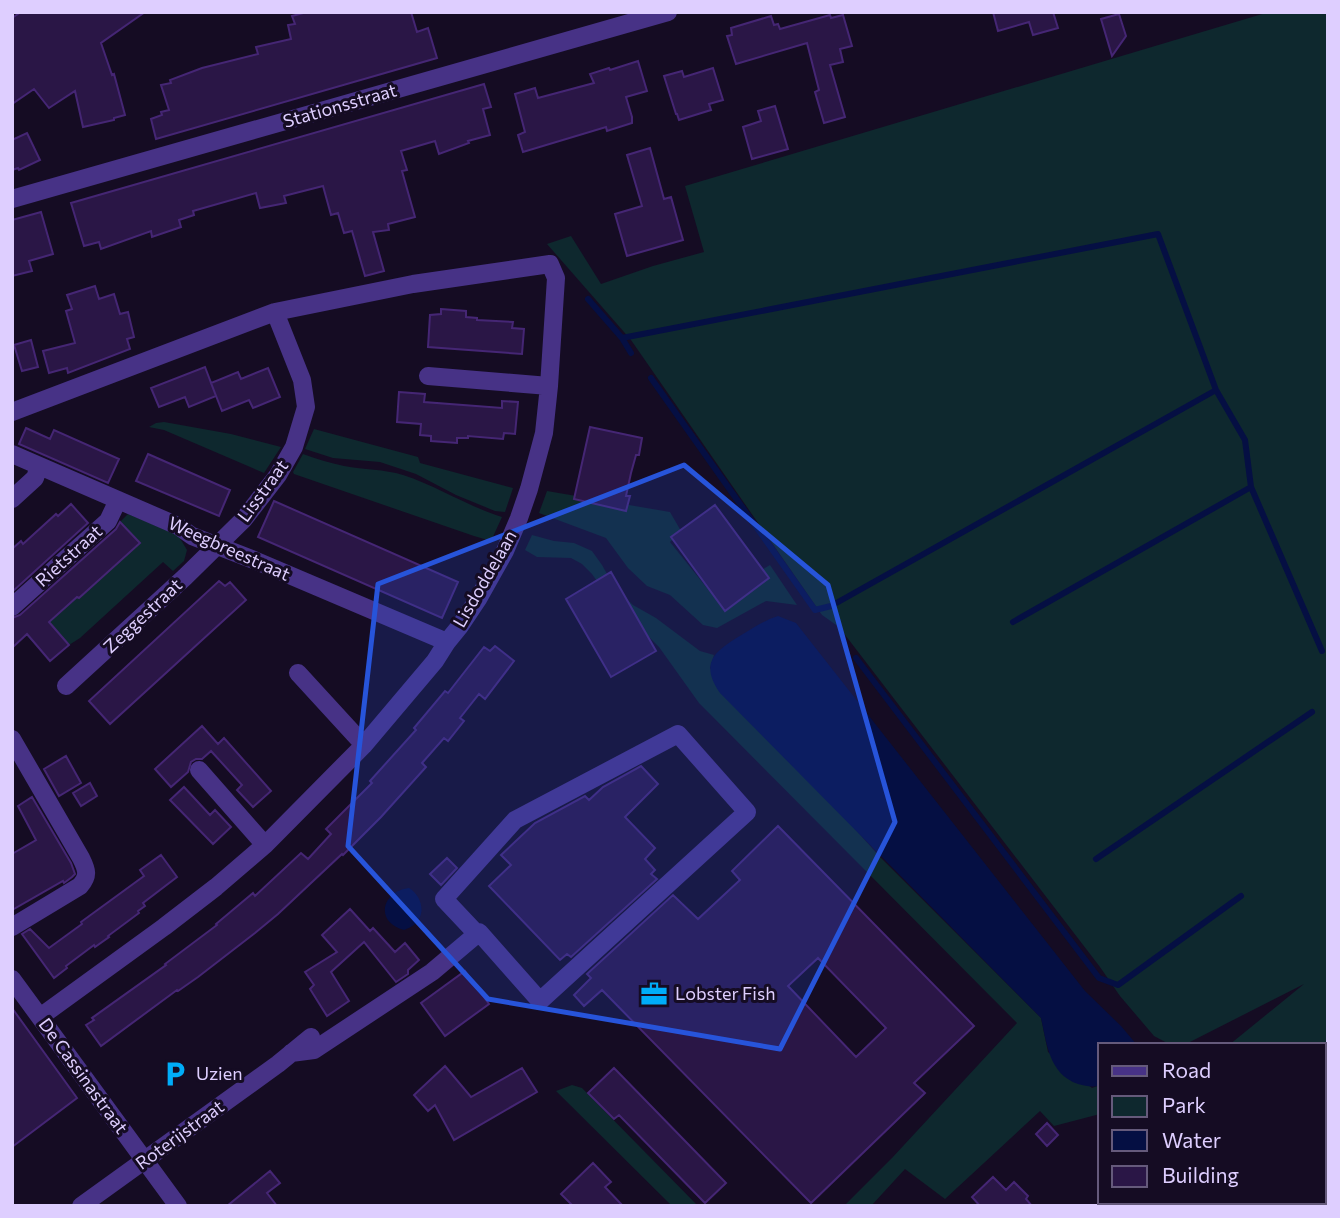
<svg xmlns="http://www.w3.org/2000/svg" width="1340" height="1218" viewBox="0 0 1340 1218" font-family="Commissioner,sans-serif">
<style>
.green{fill:#0e282e}
.water{fill:#050f43}
.lines{fill:none;stroke-linecap:round;stroke-linejoin:round}
.stream{stroke:#050f43;stroke-width:6}
.building{fill:#2a1646;stroke:#452674;stroke-width:2;fill-rule:evenodd}
.minor{stroke:#473286;stroke-width:18}
.marked{fill:#2754da;fill-opacity:0.2;stroke:#2754da;stroke-width:5;stroke-linejoin:round}
.labels{text-anchor:middle;stroke-width:6;stroke-linejoin:round;paint-order:stroke}
.street-label{font-size:18px;fill:#deceff;stroke:#150c23}
.poi-label{font-size:18px;fill:#deceff;stroke:#150c23;text-anchor:start}
</style>
<rect width="100%" height="100%" fill="#150c23"/>
<path class="green" d="M1269 12H1328V1206H1251L1246 1202H1324V1045H1229L1304 984 1184 1045H1171L1154 1036 1120 996 1100 967 839 627 822 615 631 340 547 244 571 236 601 284 653 266 704 252 685 186Z
M164 422 231 434 281 447 264 473 164 430 149 427 156 423Z
M314 429 418 457 420 463 513 488 505 512 495 511 456 495 416 474 380 462 333 458 305 449Z
M303 454C316 459 330 463 344 466 364 470 384 469 403 475 437 486 467 506 502 517L491 541 474 536 294 474 293 472Z
M547 491 670 512 681 531 670 542 715 598 770 565 797 605 766 601 717 628 703 625 670 595 647 586 628 568 606 538 539 513Z
M128 514 178 535 187 550 184 561 173 571 163 562 80 638 69 645 62 637 43 653 26 635 47 616 77 597 79 598 140 543 120 522Z
M532 535 554 541 574 543 592 551 602 565 615 588 633 605 656 618 700 651 714 655 710 668 881 858 1041 1018 1048 1052 1092 1088 1100 1085V1114L1054 1126 1040 1111 945 1199 905 1169 871 1206H844L892 1158 1017 1023 699 703 659 647 606 594 592 574 582 564 571 558 537 557 525 550Z
M572 1085 582 1088 698 1206H672L556 1091Z"/>
<path class="water" d="M778 616 796 623 1085 991 1121 1026 1137 1045H1100V1085C1092 1088 1087 1086 1078 1084 1049 1074 1047 1044 1041 1018L720 693C698 661 717 650 743 634 755 627 765 620 778 616Z
M409 888C421 895 427 913 415 924 412 927 408 928 404 930 374 922 382 891 409 888Z"/>
<g class="lines">
<path class="stream" d="M588 299 622 338 631 353
M622 338 1158 234 1216 390 1245 440 1251 487 1322 651
M651 378 815 610 831 606 1216 390
M1013 622 1251 487
M856 658 1099 978 1118 985 1241 896
M1096 859 1312 712"/>
</g>
<path class="building" d="M21 12H145L101 43 112 75 114 74 125 115 114 118V120L83 127 75 91 49 108 34 89 12 104V18Z
M307 12H411L417 32 428 28 437 58 156 139 151 119 162 115 161 112 169 110 161 85 171 83 170 80 202 68 258 54 256 47 291 39 288 25 295 24 292 16Z
M993 12H1053L1058 28 1033 35 1029 22 998 31Z
M1119 14 1126 36 1112 56 1101 19Z
M830 15 831 18 843 15 852 46 840 49 843 62 830 65 845 117 824 123 815 92 819 90 807 43 736 64 727 36 732 35 731 28 771 16 774 25 778 24 780 29Z
M638 61 647 91 626 97 632 117V123L607 131 606 127 523 152 518 135 525 132 515 94 535 88 538 98 594 83 590 74 609 68 610 70Z
M713 68 723 100 709 104 711 110 679 120 677 114H676L664 76 682 71 684 77Z
M484 84 491 107 483 109 490 135 468 141 469 143 439 154 435 141 401 151 407 170 402 171 415 217 388 224 389 230 373 232 384 271 365 276 352 231 344 233 338 213 331 215 323 186 284 196 286 203 260 208 256 193 193 211 194 215 179 220 181 227 152 237 151 231 101 249 99 242 84 246 71 203Z
M775 106 788 149 752 159 743 127 761 121 758 111Z
M27 133 40 160 19 170 18 168 12 170V140Z
M650 148 664 199 671 197 683 240 627 256 615 214 642 206 627 155Z
M41 212 53 254 29 261 32 271 12 276V220Z
M95 286 99 299 114 294 120 314 128 312 134 337 127 339 130 349 68 373 67 368 49 373 43 351 75 343 66 311 72 309 67 295Z
M441 309 466 311V317L477 318V320L513 322 512 328 524 329 522 354 428 347 430 315 441 314Z
M31 340 38 367 22 371 14 345Z
M205 367 216 396 189 407 185 397 159 407 151 388Z
M268 368 280 397 253 408 249 400 222 411 211 383 238 372 241 379Z
M399 392 425 394 424 402 502 408V401L518 402 515 434 504 433 503 439 468 436V438H457V443L431 441V436L420 435 421 424 397 422Z
M590 427 642 438 639 455H636L631 473 626 496H630L626 511 574 499Z
M26 428 50 439 54 430 119 459 108 483 19 444Z
M148 454 230 490 219 516 136 481Z
M274 501 458 582 442 618 258 537Z
M71 504 88 523 12 592V549L21 541 23 544 56 514 58 516Z
M715 505 769 578 725 611 671 537Z
M120 522 140 543 79 598 77 597 49 622 69 645 50 661 27 634 12 648V618L20 615 116 529Z
M611 572 656 651 611 677 566 599Z
M219 581 225 586 230 582 246 600 110 724 89 701Z
M495 646 514 661 485 699 479 694 460 718 464 721 448 741 444 738 422 763 426 767 381 817 343 855 342 854 278 914 255 933 198 977 178 991 177 990 101 1046 86 1025 94 1020 92 1018 166 965 165 964 217 925 216 924 253 893 255 896 301 853 308 859 331 834 326 829 372 783 370 781 416 730 414 728 445 691 448 693 484 647 490 651Z
M202 726 218 744 224 738 271 791 253 807 237 790 242 785 211 751 202 759H196L191 762 188 772 171 787 155 769Z
M66 756 81 783 59 796 44 769Z
M641 766 658 784 625 817 655 848 645 859 655 870 651 874 657 879 571 957 567 954 560 960 489 886 511 865 501 855 535 823 585 796 589 800 603 787Z
M90 783 97 796 81 806 73 793Z
M184 787 210 815 215 810 231 827 213 844 170 800Z
M32 797 71 863 75 874 72 877 64 883 63 881 12 910V854L36 840 18 806Z
M778 826 974 1026 914 1083 925 1093 811 1203 602 990 584 1006 574 995 591 978 587 974 673 895 698 919 740 880 732 871ZM818 958 886 1028 856 1057 788 986Z
M161 855 177 877 143 903 145 906 138 911 139 913 108 936 109 937 95 947 94 945 66 966 67 968 54 978 22 934 30 929 49 948 82 924 81 922 144 876 140 870Z
M447 858 457 868 441 885 430 874Z
M350 909 370 931 373 928 395 952 405 943 419 960 408 970V974L396 982 364 942 331 972 349 1001 327 1016 310 989 314 985 305 972 337 952 322 935Z
M465 971 489 1004 445 1036 421 1003Z
M12 1008 77 1098 12 1147Z
M445 1066 471 1097 522 1068 537 1092 454 1140 435 1105 428 1111 414 1095Z
M614 1068 726 1183 705 1203 619 1115 614 1119 588 1093Z
M1047 1123 1058 1135 1047 1146 1036 1134Z
M593 1163 611 1182 605 1187 623 1206H573L561 1194Z
M270 1171 280 1183 267 1193 277 1206H227Z
M993 1177 1006 1190 1014 1182 1028 1196 1026 1199 1032 1206H980L972 1197Z"/>
<g class="lines">
<path class="minor" d="M12 199 668 12
M428 376 549 386
M12 412 275 312 413 284 550 264 556 278 549 386 544 433 529 489 519 518 505 551 478 599 460 626 447 642 435 661 364 745 265 845 216 887 164 927 40 1017
M12 454 178 526 192 536 254 560 447 642
M12 499 35 478 39 466
M12 607 108 521 118 500
M298 673 364 745
M66 686 185 577 244 519 278 475 294 447 306 407 302 380 275 312
M12 739 81 858C87 870 89 876 80 886L12 927
M199 770 265 845
M12 979 178 1206
M291 1053 314 1050 432 972 477 934 479 932 540 1001 747 812 678 734 515 820 444 899 477 934
M81 1206 278 1064 311 1037"/>
</g>
<path class="marked" d="M684 465 828 585 895 822 780 1049 488 999 348 846 378 584Z"/>
<defs>
<g id="office-bare" transform="scale(2.1)"><path d="M-6-3h4V-5.5h4V-3h4V5H-6ZM-1-4.5V-3h2v-1.5ZM-6 0V1H6V0Z" fill="#00adf9" stroke="#150c23" stroke-width="2.5" paint-order="stroke"/></g>
<g id="parking-bare" transform="scale(2.1)"><path d="M-3.5-5.5H1a3.5 3.5 0 0 1 0 7H-1V5.5H-3.5ZM-1-3.4V-.6H.8a1.4 1.4 0 0 0 0-2.8Z" fill="#00adf9" stroke="#150c23" stroke-width="2.5" paint-order="stroke"/></g>
</defs>
<g fill-rule="evenodd">
<use href="#office-bare" x="654" y="994"/>
<use href="#parking-bare" x="175" y="1074"/>
</g>
<g class="labels">
<g class="street-label">
<text transform="translate(340 106) rotate(-16)" y="6">Stationsstraat</text>
<text transform="translate(263 491) rotate(-54)" y="6">Lisstraat</text>
<text transform="translate(229 549) rotate(24)" y="6">Weegbreestraat</text>
<text transform="translate(69 556) rotate(-42)" y="6">Rietstraat</text>
<text transform="translate(485 579) rotate(-60)" y="6">Lisdoddelaan</text>
<text transform="translate(143 616) rotate(-43)" y="6">Zeggestraat</text>
<text transform="translate(83 1076) rotate(54)" y="6">De Cassinastraat</text>
<text transform="translate(180 1135) rotate(-36)" y="6">Roterijstraat</text>
</g>
<g class="poi-label">
<text x="675" y="1000">Lobster Fish</text>
<text x="196" y="1080">Uzien</text>
</g>
</g>
<rect width="1340" height="1218" fill="none" stroke="#deceff" stroke-width="28"/>
<rect x="1098" y="1043" width="228" height="161" fill="#150c23" stroke="#655a7b" stroke-width="2"/>
<rect x="1112" y="1066" width="35" height="10" fill="#473286" stroke="#655a7b" stroke-width="2"/>
<text x="1162" y="1078" font-size="21" fill="#deceff">Road</text>
<rect x="1112" y="1096" width="35" height="21" fill="#0e282e" stroke="#655a7b" stroke-width="2"/>
<text x="1162" y="1113" font-size="21" fill="#deceff">Park</text>
<rect x="1112" y="1130" width="35" height="21" fill="#050f43" stroke="#655a7b" stroke-width="2"/>
<text x="1162" y="1148" font-size="21" fill="#deceff">Water</text>
<rect x="1112" y="1166" width="35" height="21" fill="#2a1646" stroke="#655a7b" stroke-width="2"/>
<text x="1162" y="1183" font-size="21" fill="#deceff">Building</text>
</svg>
